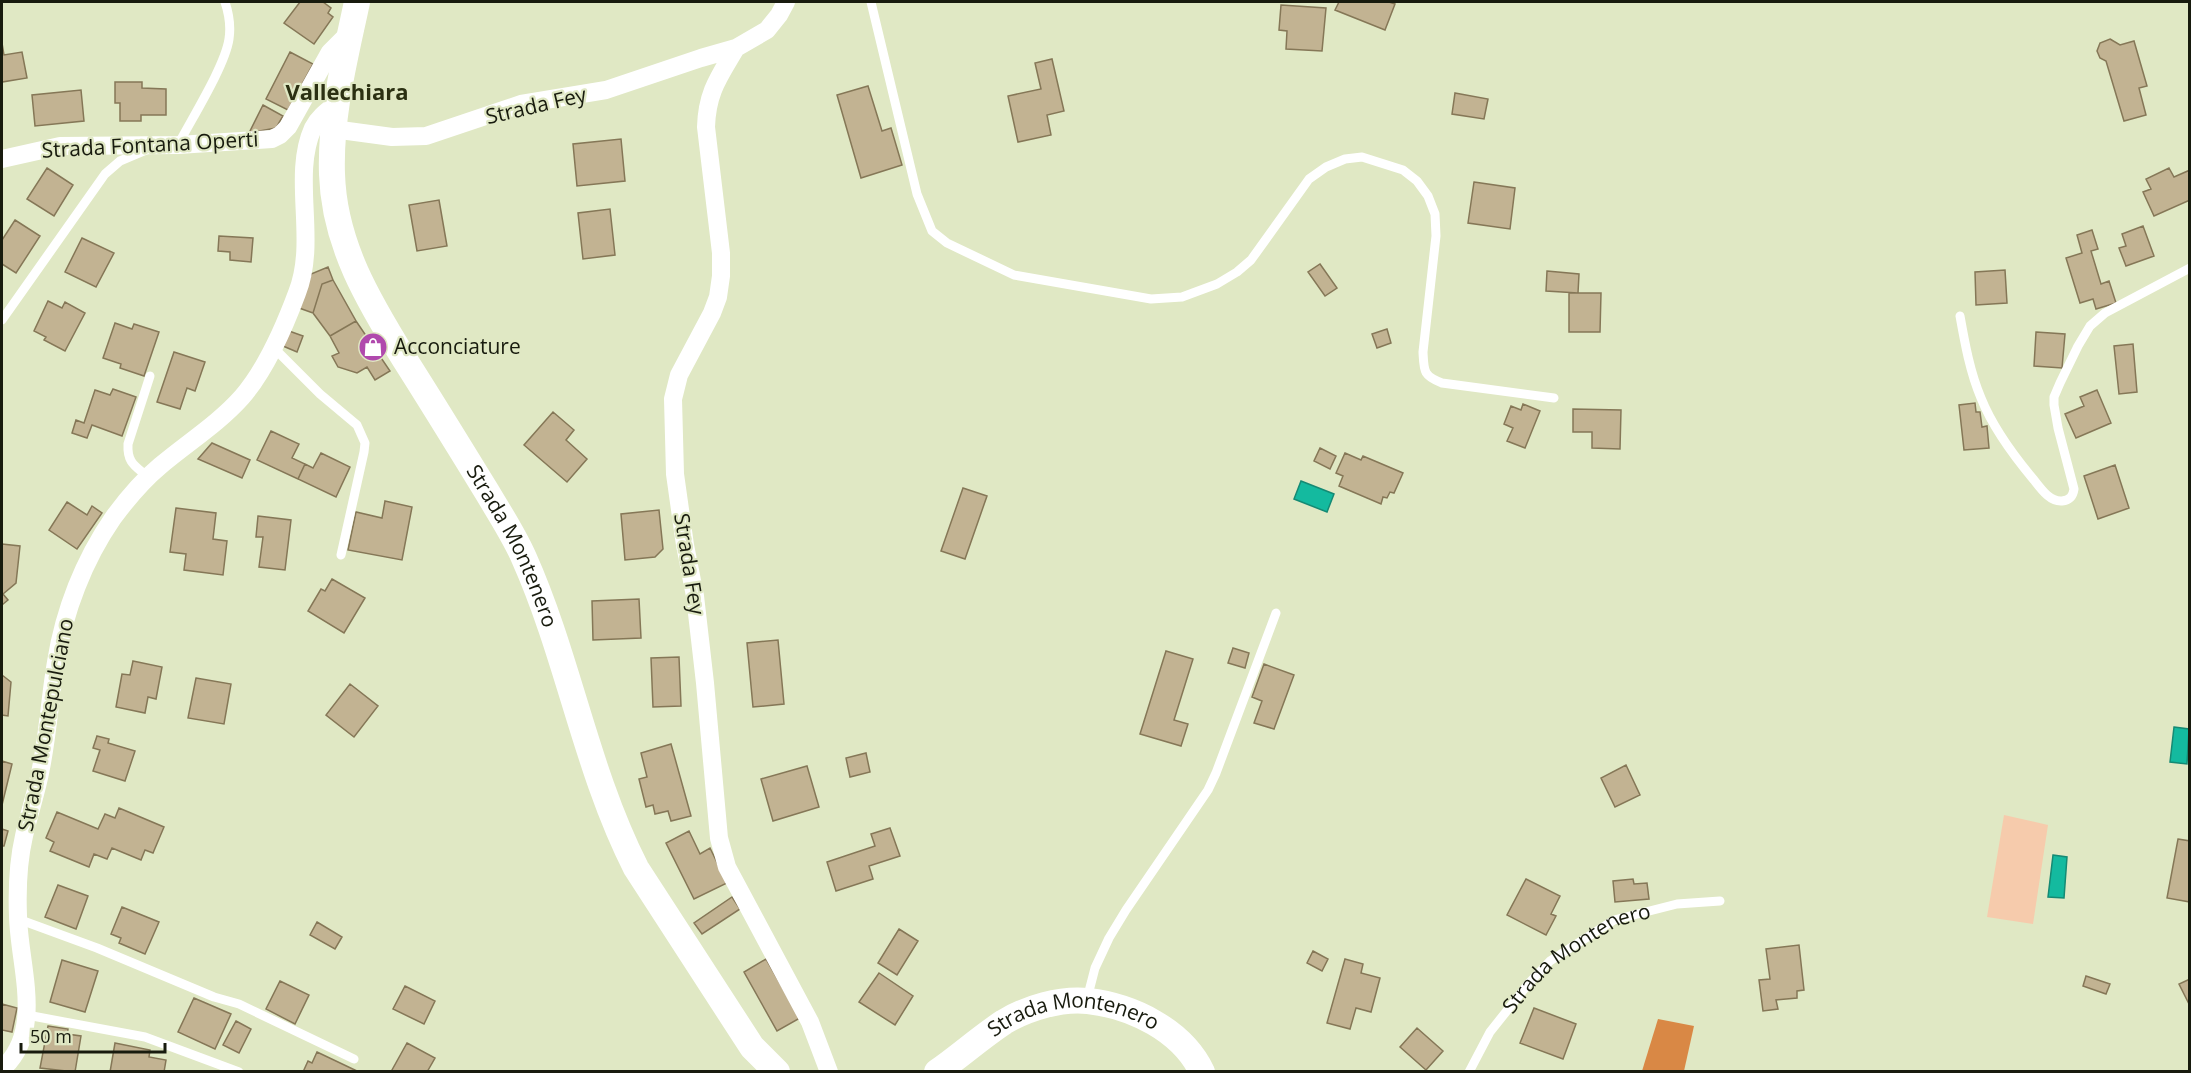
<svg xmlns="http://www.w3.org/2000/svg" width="2191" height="1073" viewBox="0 0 2191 1073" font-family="'Open Sans',sans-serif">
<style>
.green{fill:#f6cbac}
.forest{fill:#d98845}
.water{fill:#14ba9f;stroke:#158a74;stroke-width:1.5}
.building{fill:#c2b392;stroke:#857757;stroke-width:1.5}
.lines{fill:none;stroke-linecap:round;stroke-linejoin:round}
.service{stroke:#fff;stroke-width:9}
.minor{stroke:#fff;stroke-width:18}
.secondary{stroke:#fff;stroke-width:26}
.labels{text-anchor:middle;stroke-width:4.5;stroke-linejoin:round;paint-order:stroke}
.street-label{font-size:21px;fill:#181b0e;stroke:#e0e8c4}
.poi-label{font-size:21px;fill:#181b0e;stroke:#e0e8c4;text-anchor:start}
.neighbourhood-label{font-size:22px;font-weight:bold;fill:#2b3012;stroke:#e0e8c4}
</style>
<rect width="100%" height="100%" fill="#e0e8c4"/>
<path class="green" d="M2004 815 2048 825 2033 924 1987 917Z"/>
<path class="forest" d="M1658 1019 1694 1026 1684 1071H1642Z"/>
<path class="water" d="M1301 481 1334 494 1327 512 1294 499Z
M2174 727 2189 729 2187 764 2170 762Z
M2053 855 2067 857 2064 898 2048 897Z"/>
<path class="building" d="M300 2H323L331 8 328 13 333 17 314 44 284 23Z
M1339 2H1389L1395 4 1385 30 1335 10Z
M1281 5 1326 8 1322 51 1286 49 1287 31 1279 30Z
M2110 39 2120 45 2134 41 2147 86 2139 88 2146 115 2124 121 2106 61 2100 58 2097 51 2100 43Z
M2 43 4 55 22 52 27 78 2 82Z
M290 52 313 64 288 110 266 99Z
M1052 59 1064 111 1047 115 1051 135 1018 142 1008 96 1041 89 1035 63Z
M115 82H142V88L166 89V115H141V121H120V103H115Z
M868 86 882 131 891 128 902 165 861 178 837 95Z
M81 90 84 121 35 126 32 95Z
M1455 93 1488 99 1484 119 1452 114Z
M263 105 283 116 276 128 249 133Z
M621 139 625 181 577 186 573 144Z
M47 168 73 185 54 216 27 199Z
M2169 168 2174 177 2190 170V200L2154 216 2143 192 2151 189 2146 179Z
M1474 182 1515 188 1510 229 1468 223Z
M439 200 447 246 417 251 409 205Z
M610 209 615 255 583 259 578 213Z
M15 220 40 236 16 273 2 264V240Z
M2143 226 2154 256 2126 266 2119 248 2126 246 2122 234Z
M2092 230 2098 249 2091 251 2101 284 2109 281 2116 303 2096 309 2093 299 2080 303 2066 258 2082 253 2077 235Z
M219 236 253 238 251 262 230 260V252L218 251Z
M82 238 114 253 96 287 65 272Z
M1320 264 1337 288 1325 296 1308 272Z
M328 267 333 280 322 284 313 313 299 308 311 274Z
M2005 270 2007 303 1976 305 1975 272Z
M1547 271 1579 274 1578 293 1546 291Z
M333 280 356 321 330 336 313 313 322 284Z
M1569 293H1601L1600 332H1569Z
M48 301 62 308 65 302 85 313 65 351 44 340 46 337 34 331Z
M356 321 390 371 375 380 367 367 357 373 338 367 332 356 339 353 330 336Z
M115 323 132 329 134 324 159 332 144 376 120 368 121 364 103 358Z
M1387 329 1391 343 1377 348 1372 334Z
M289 331 303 336 297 352 283 346Z
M2036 332 2065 334 2062 368 2034 366Z
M2133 344 2137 392 2119 394 2114 346Z
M174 352 205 362 195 391 187 388 180 409 157 402Z
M113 389 136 397 122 436 92 425 87 438 72 433 76 420 84 423 95 390 110 395Z
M2097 390 2111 423 2076 438 2065 414 2084 406 2080 397Z
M1975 403 1976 412H1980L1982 427 1987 426 1989 448 1964 450 1959 405Z
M1523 404 1540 411 1525 448 1507 441 1513 428 1504 424 1511 406 1521 410Z
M1573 409 1621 410 1620 449 1592 448V432H1573Z
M553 412 574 430 566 440 587 459 567 482 524 445Z
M271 431 299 444 292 458 305 464 298 479 257 460Z
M212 443 250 460 242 478 198 459Z
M1320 448 1336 456 1330 469 1314 461Z
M321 453 350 467 336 497 298 479 305 464 313 468Z
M1345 453 1361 460 1363 456 1403 473 1394 493 1390 492 1387 498 1383 497 1381 504 1339 486 1343 476 1336 473Z
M2115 465 2129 508 2098 519 2084 476Z
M963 488 987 496 965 559 941 551Z
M385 501 412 507 402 560 348 550 356 512 382 518Z
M67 502 87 515 92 506 102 513 77 549 49 530Z
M176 508 216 513 213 539 227 541 223 575 184 570 186 554 170 552Z
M659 510 663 549 655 557 625 560 621 514Z
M258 516 291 520 285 570 259 567 263 537H256Z
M2 544 20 546 16 583 3 594 8 600 2 605Z
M332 579 365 598 344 633 308 611 321 589 325 591Z
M639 599 641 638 593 640 592 601Z
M778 640 784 704 753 707 747 643Z
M1233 648 1249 653 1245 668 1228 663Z
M1166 651 1193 659 1174 720 1188 724 1181 746 1140 734Z
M679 657 681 706 653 707 651 658Z
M133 661 162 667 156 699 148 697 145 713 116 707 122 674 130 675Z
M1264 664 1294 675 1274 729 1254 723 1262 701 1252 697Z
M2 675 11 682 8 716 2 715Z
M196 678 231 684 224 724 188 718Z
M350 684 378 706 354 737 326 715Z
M97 736 109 739 108 743 135 751 125 781 93 771 100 750 93 748Z
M671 744 691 816 671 821 668 811 655 814 653 805 646 807 639 779 647 777 641 753Z
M866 753 870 772 850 777 846 758Z
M2 761 12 764 2 805Z
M1626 765 1640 795 1615 807 1601 778Z
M807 766 819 807 773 821 761 779Z
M119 808 164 827 153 853 145 850 141 860 112 848 107 859 94 854 89 867 50 851 54 842 46 838 57 812 98 829 105 814 115 818Z
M890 828 900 856 869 866 873 879 836 891 827 862 875 846 871 834Z
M2 829 8 831 4 846H2Z
M689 831 700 854 710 848 727 883 694 899 666 843Z
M2178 839 2190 841V902L2167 898Z
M1526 879 1560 896 1551 914 1556 916 1546 935 1507 915Z
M1633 879 1634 884 1647 883 1649 899 1615 902 1613 881Z
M58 885 88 896 76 929 45 917Z
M732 897 740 909 702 934 694 923Z
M122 907 159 922 145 954 119 943 121 938 111 934Z
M317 922 342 937 335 949 310 935Z
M899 929 918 941 897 975 878 963Z
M1799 945 1804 990 1797 991V998L1776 1000 1778 1009 1763 1011 1759 980 1770 979 1766 949Z
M1313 951 1328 959 1322 971 1307 963Z
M766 959 800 1018 777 1031 744 972Z
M1345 959 1363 964 1361 973 1380 978 1371 1012 1356 1008 1350 1029 1327 1023Z
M62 960 98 971 85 1012 50 1002Z
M879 973 913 996 895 1025 859 1002Z
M2086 976 2110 984 2106 994 2083 986Z
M2190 979V1006L2179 984Z
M280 981 309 995 295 1024 266 1009Z
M405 986 435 1001 424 1024 393 1009Z
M194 998 231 1014 215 1049 178 1032Z
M2 1004 17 1008 12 1032 2 1030Z
M1534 1008 1576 1024 1563 1059 1520 1043Z
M236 1021 251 1029 239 1053 223 1045Z
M48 1026 68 1029 67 1034 81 1036 75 1072 40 1068Z
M1417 1028 1443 1051 1426 1070 1400 1047Z
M115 1043 150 1050 149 1057 166 1060 164 1072H110Z
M407 1043 435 1058 427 1072H395L392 1070Z
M317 1052 357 1071 356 1072H303L308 1061 312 1063Z"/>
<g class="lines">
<g class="service">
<path d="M871 2 917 194 932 231 947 243 1014 275 1151 299 1182 297 1217 284 1237 272 1251 260 1309 179 1326 167 1345 159 1362 157 1403 170 1417 181 1428 196 1435 214 1436 236 1423 352C1424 371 1423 376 1442 383L1554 398"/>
<path d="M178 145C192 118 225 66 229 39 231 26 229 14 225 2"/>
<path d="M1960 316C1965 344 1970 372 1981 398 1993 428 2013 455 2034 480 2041 489 2050 502 2062 501 2070 500 2073 496 2074 489L2058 428 2054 405V397L2060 383 2078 346 2090 326 2105 313 2190 268"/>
<path d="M2 320 105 174 120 161 146 150"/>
<path d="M273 347 320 394 357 425 365 443 364 452 341 555"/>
<path d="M148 477C135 466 127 463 128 444L150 376"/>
<path d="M18 919 97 948 214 997 239 1004 354 1059"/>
<path d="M1087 999 1095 968 1109 938 1126 910 1208 790 1216 773 1276 613"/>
<path d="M27 1015 145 1037 239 1072"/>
<path id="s1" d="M1469 1072 1490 1032 1529 983 1550 961 1614 920 1677 904 1720 901"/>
</g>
<path class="minor" d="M736 48C719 77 707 92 706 127L721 253V276L718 297 712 313 679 375 673 399 675 474 685 545 695 596 705 683 719 838 727 867 810 1022 829 1072
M333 129 392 137 426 136 521 104 606 90 701 58 736 48 767 30 779 15 786 2
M2 159 60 146 178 145 272 139 280 135 288 127 330 52 351 31
M2 1069C45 1031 19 966 18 916 17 890 18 862 24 836 29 813 37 791 41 768 48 733 50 697 56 662 64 611 84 560 113 518 127 499 142 481 160 466 187 443 218 424 242 397 267 368 284 328 297 293 318 240 291 177 313 128 318 118 326 112 335 105"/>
<g class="secondary">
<path id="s2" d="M357 2C345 59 330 115 332 174 334 244 369 302 405 360 433 404 460 448 487 492 500 514 514 535 524 558 569 659 586 770 636 868L752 1047 777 1072"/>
<path id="s3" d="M937 1072C960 1056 981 1037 1004 1022 1027 1008 1061 998 1088 1001 1132 1006 1182 1030 1202 1072"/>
</g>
</g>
<defs>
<g id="shop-disc" transform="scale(1.5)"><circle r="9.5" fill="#b049ad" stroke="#e0e8c4"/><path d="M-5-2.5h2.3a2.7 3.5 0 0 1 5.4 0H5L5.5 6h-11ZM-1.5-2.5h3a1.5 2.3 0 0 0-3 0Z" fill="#fff"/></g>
</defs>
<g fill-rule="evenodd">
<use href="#shop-disc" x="373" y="347"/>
</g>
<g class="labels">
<g class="street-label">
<text transform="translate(536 106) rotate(-13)" y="7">Strada Fey</text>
<text transform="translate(150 145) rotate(-3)" y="7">Strada Fontana Operti</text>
<text dy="7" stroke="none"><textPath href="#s2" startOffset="592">Strada Montenero</textPath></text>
<text transform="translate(689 564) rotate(81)" y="7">Strada Fey</text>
<text transform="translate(46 725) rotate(-79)" y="7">Strada Montepulciano</text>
<text dy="7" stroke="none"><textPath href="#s1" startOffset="162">Strada Montenero</textPath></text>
<text dy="7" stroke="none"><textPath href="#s3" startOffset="156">Strada Montenero</textPath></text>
</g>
<g class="poi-label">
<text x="394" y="354">Acconciature</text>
</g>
<g class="neighbourhood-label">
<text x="347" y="100">Vallechiara</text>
</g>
</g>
<rect width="2191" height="1073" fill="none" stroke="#181b0e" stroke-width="6"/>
<path d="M21 1043v9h144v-9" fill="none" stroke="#181b0e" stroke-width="3"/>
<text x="30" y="1043" font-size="18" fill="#181b0e" stroke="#e0e8c4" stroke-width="4.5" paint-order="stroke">50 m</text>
</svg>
